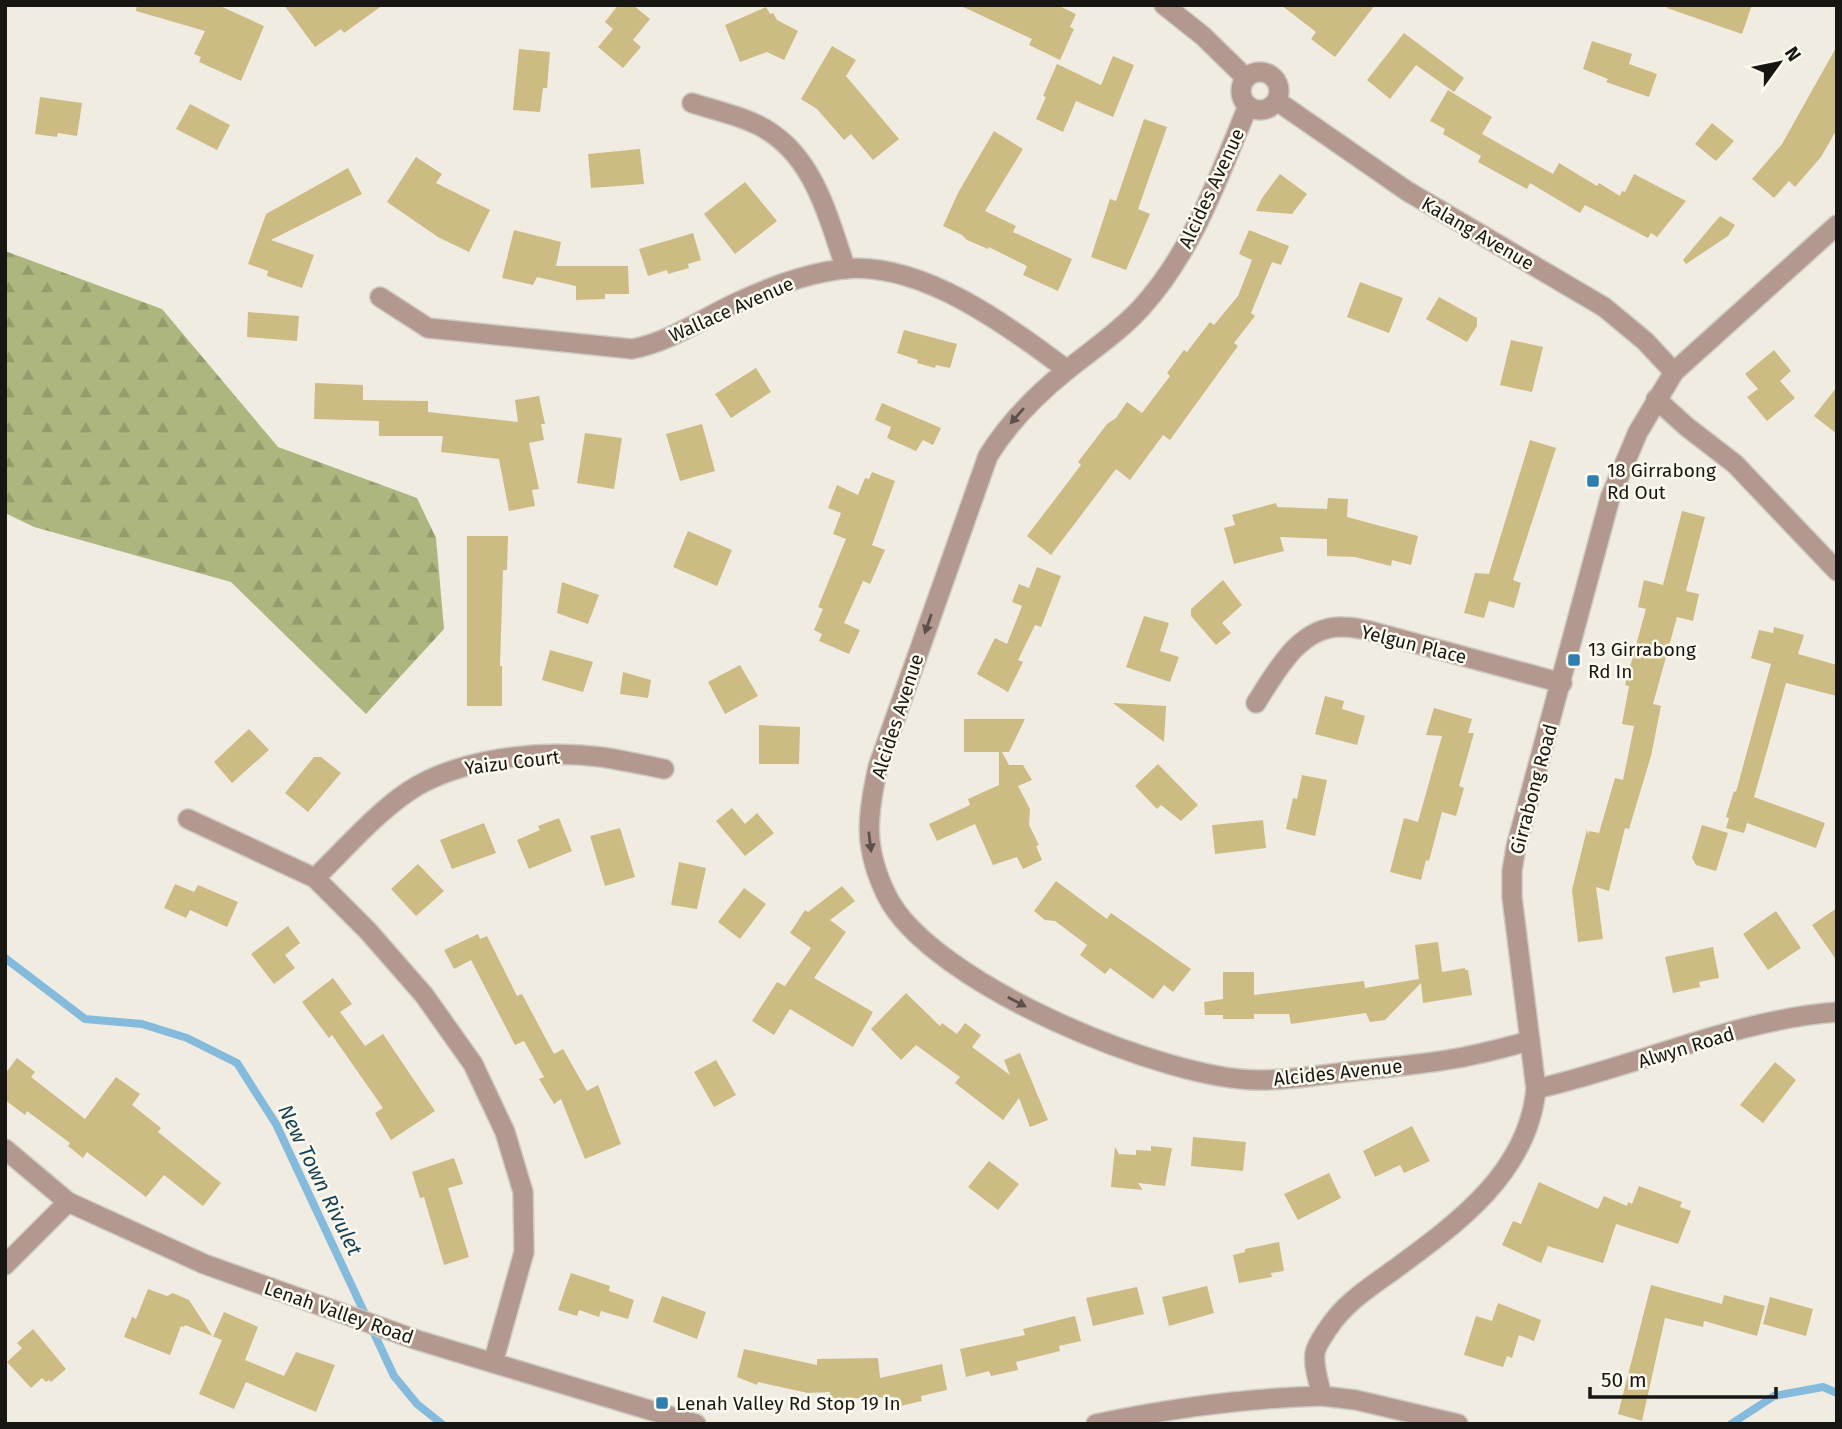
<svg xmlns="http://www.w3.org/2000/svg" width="1842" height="1429" viewBox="0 0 1842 1429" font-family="'Fira Sans',sans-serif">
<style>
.forest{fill:url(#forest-firs)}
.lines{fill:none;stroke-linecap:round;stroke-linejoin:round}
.stream{stroke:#84bbdc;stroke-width:8}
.building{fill:#cdbb84}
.minor-casing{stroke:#cdcac1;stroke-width:22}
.tertiary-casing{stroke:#cdcac1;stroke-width:22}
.minor{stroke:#b2988e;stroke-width:19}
.tertiary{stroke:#b2988e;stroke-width:19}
.oneway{fill:#5d504a}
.poi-dot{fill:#2e7eaf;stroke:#fdfaef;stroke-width:2.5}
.labels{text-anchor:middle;stroke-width:5;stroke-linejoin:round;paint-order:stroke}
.street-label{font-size:19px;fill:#171613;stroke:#fdfaef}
.poi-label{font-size:19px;fill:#171613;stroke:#fdfaef;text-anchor:start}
.water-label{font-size:21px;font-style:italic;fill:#144158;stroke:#fdfaef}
</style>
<defs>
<pattern id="forest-firs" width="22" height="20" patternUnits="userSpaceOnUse" patternTransform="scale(1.75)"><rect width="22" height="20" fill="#adb67f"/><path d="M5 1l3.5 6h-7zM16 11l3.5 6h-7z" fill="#949c6d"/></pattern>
</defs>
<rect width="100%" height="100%" fill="#f0ece2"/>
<path class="forest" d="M5 251 162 309 278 447 417 498 436 538 444 629 366 714 231 582 34 527 5 513Z"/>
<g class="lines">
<path class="stream" d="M5 958 85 1019 142 1024 187 1038 237 1063 276 1124 394 1376 417 1404 442 1424
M1731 1424 1774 1396 1823 1387 1837 1393"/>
</g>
<path class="building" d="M137 5H218L264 26 241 81 199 62 201 57 194 54 205 31 136 11Z
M284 5H383L344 33 341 29 315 47Z
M618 5H633L650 19 633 40 641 47 623 68 598 47 613 29 605 22Z
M959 5H1057L1076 14 1070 27 1074 29 1060 60 1029 45 1032 39Z
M1281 5H1375L1335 57 1311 39 1316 32Z
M1668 5H1752L1742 34 1667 8Z
M766 7 770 14 773 13 777 20 798 31 784 60 767 52 740 62 725 25Z
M1404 33 1464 78 1454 92 1416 65 1390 99 1367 80Z
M1592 41 1632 54 1629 64 1657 74 1649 97 1606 82 1608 79 1583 69Z
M832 46 856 60 846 76 899 139 873 160 851 134 844 140 817 109 801 99Z
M1837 46V129L1821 157 1795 187 1789 181 1774 198 1752 179 1782 144Z
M519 49 550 52 547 88H543L540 112 513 110Z
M1113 56 1134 65 1113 117 1076 101 1063 132 1036 119 1046 97 1043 96 1057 64 1101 85Z
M1448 90 1492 117 1482 134 1553 174 1559 163 1597 186 1599 183 1620 196 1622 191 1625 192 1634 174 1686 201 1657 237 1651 233 1648 238 1585 205 1580 213 1530 183 1527 189 1478 162 1481 156 1443 134 1445 129 1430 121Z
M40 97 82 103 77 136 58 133 57 137 35 134Z
M190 104 230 125 217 150 176 129Z
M1144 119 1167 127 1138 209 1150 214 1126 270 1091 257 1110 199 1116 201Z
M1712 123 1734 141 1716 161 1695 144Z
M994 131 1023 149 985 211 1016 226 1013 232 1072 259 1058 291 1023 275 1027 266 989 247 988 249 967 240 962 235 943 226 958 193Z
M640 149 644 184 591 188 588 154Z
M416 157 442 174 436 183 490 210 469 252 438 237 387 202Z
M348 168 362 194 271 240 314 255 302 288 267 276 268 271 248 264 266 214Z
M1280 174 1307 194 1292 214 1256 211 1262 198Z
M745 182 777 221 735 254 704 214Z
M1720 216 1735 225 1728 236 1686 264 1683 260Z
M514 230 561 242 556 266H628L629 294H605V299L576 300V286L537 277 533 285 502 278Z
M1249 230 1289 246 1281 265 1272 262 1251 313 1255 316 1234 343 1238 346 1170 440 1163 435 1130 480 1116 469 1051 555 1027 536 1081 465 1078 462 1107 424 1116 418 1127 402 1142 413 1170 376 1167 373 1184 350 1187 352 1210 322 1214 325 1238 296 1252 260 1239 254Z
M693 233 701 260 688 264 689 268 668 274 667 270 648 276 639 249Z
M1360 282 1403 298 1389 333 1347 317Z
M1439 297 1477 318V326L1467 342 1426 319Z
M248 312 299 316 297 341 247 337Z
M904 330 957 344 950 368 936 365 935 368 917 363 918 360 897 353Z
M1511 340 1543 347 1532 392 1500 385Z
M1774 350 1791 371 1780 381 1795 398 1767 421 1747 397 1758 389 1745 374Z
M756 368 771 392 731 418 715 394Z
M315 383 363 385V400L428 401V412L518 422 515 400 539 396 545 424H541L544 440 529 443 539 489 532 490 535 506 509 511 499 459 441 452 443 436H379V421L314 419Z
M1837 387V434L1814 416Z
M882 403 941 428 933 445 923 440 916 451 887 438 891 427 875 420Z
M702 424 715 471 680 481 666 434Z
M585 433 622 438 614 489 577 483Z
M1530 440 1556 448 1513 580 1521 583 1514 608 1489 601 1484 618 1464 613 1475 573 1489 574Z
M872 472 895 481 872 545 885 550 870 584 863 581 844 623 860 630 849 654 819 641 822 634 814 630 823 609 818 607 846 539 833 534 841 513 828 508 837 485 858 495 865 478 869 479Z
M1328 498 1348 499 1347 517 1418 536 1411 565 1392 560 1391 566 1355 557 1327 556V539L1280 537 1284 551 1234 564 1224 528 1235 525 1232 515 1276 503 1277 507 1327 509Z
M1682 511 1705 517 1686 591 1699 594 1693 621 1677 617 1653 704 1661 706 1651 756 1629 829 1625 828 1609 891 1596 887 1603 939 1578 942 1572 890 1587 829 1588 835 1589 831 1599 833 1615 778 1623 780 1634 726 1622 724 1629 686 1625 685 1646 609 1638 607 1644 580 1663 585Z
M688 531 732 550 717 586 673 567Z
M467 536H508L507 570H503L500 666H502V706H467Z
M1037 567 1061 576 1041 627 1035 625 1018 660 1023 662 1008 692 977 674 995 638 1007 644 1022 606 1012 602 1019 584 1029 588Z
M1223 580 1242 605 1222 623 1231 633 1216 645 1191 616V609Z
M562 582 599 595 588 624 557 613Z
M1144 616 1169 623 1160 651 1179 657 1170 682 1126 667Z
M1774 627 1804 635 1798 654 1837 665V696L1786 683 1754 797 1825 823 1816 848 1747 823 1744 833 1726 828 1729 818 1726 817 1734 791 1736 792 1771 664 1751 658 1759 630 1773 633Z
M550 650 593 662 583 692 542 680Z
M740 665 758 696 725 714 708 682Z
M623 672 651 680 648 698 620 694Z
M1325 696 1344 701 1342 709 1365 716 1357 745 1315 734Z
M1113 703 1166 706 1164 742Z
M1434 708 1472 719 1468 733H1474L1459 786 1464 788 1456 816 1442 812 1429 861 1426 860 1421 880 1390 872 1404 818 1418 822 1442 736 1426 735Z
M964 719H1025L1009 752H1002L1009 765H1023L1032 780 1018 786 1030 809 1029 825 1039 845 1036 846 1042 860 1023 869 1017 857 993 865 975 824 937 841 929 824 970 805 968 799 999 785V752H964Z
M759 725 800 727 799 764H759Z
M249 729 269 750 232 783 214 762Z
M314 757H321L341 773 308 812 285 793Z
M1158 764 1198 805 1181 821 1161 805 1157 809 1135 786Z
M1302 775 1327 780 1315 836 1286 829 1293 798 1297 799Z
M732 808 745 824 757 813 774 833 745 856 716 821Z
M559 818 572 851 529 869 517 840 540 830 538 826Z
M1263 820 1266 848 1215 854 1212 825Z
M484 823 496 853 452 869 440 840Z
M1702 825 1728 833 1716 871 1696 865 1692 858Z
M620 828 635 877 605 886 590 836Z
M679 862 706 868 697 909 671 905Z
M418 864 444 891 416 916 391 889Z
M1056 881 1107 919 1111 913 1191 969 1173 992 1164 985 1153 999 1110 968 1105 974 1080 955 1087 945 1055 921 1045 920 1034 911Z
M175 884 194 892 198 885 238 902 227 927 190 910 186 918 164 908Z
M842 886 855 901 830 920 846 932 814 978 873 1012 853 1047 790 1009 774 1035 752 1021 777 982 785 986 811 948 790 933 805 910 808 912Z
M744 888 766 904 740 939 718 922Z
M1837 908V961L1812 925Z
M1776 911 1801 948 1768 970 1743 934Z
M288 926 300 943 285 955 295 968 274 984 251 954Z
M478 934 480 939 487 936 517 996 522 994 554 1054 563 1049 587 1091 598 1085 621 1144 585 1159 561 1099 554 1104 539 1079 544 1077 524 1041 515 1045 471 960 454 969 444 950Z
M1438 942 1442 972 1465 968V970H1468L1472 995 1423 1003 1421 983 1385 1020 1370 1022 1366 1013 1291 1024 1289 1014H1254V1019H1223V1015H1205L1204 1002 1223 999V972H1254V995L1364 981 1365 988 1419 979 1415 945Z
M1713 947 1719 978 1699 982 1700 987 1673 993 1665 957Z
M333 978 352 1004 340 1012 365 1046 383 1034 435 1111 391 1140 375 1113 383 1108 332 1035 329 1038 302 1002Z
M906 993 940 1026 942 1023 957 1034 965 1023 981 1035 972 1047 1010 1075 1004 1060 1020 1053 1048 1120 1030 1127 1019 1098 1003 1120 955 1083 960 1077 916 1045 901 1060 871 1029Z
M17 1058 35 1072 31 1077 85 1119 116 1077 140 1094 132 1105 161 1128 158 1132 221 1183 203 1206 164 1175 146 1197 87 1152 83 1158 68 1146 70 1143 27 1111 25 1115 5 1100V1074Z
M716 1060 736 1095 714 1107 694 1072Z
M1775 1062 1796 1080 1763 1123 1740 1105Z
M1412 1126 1430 1161 1404 1173 1400 1165 1375 1177 1363 1151Z
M1193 1137 1246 1142 1243 1171 1191 1166Z
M1151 1146 1172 1148 1165 1186 1138 1183 1143 1190 1111 1187 1115 1147 1119 1154 1136 1155V1150L1151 1151Z
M454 1158 463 1184 448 1188 469 1257 444 1265 424 1197 420 1198 412 1172Z
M989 1161 1019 1184 998 1210 968 1187Z
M1329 1173 1341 1198 1298 1220 1284 1194Z
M1539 1182 1598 1209 1604 1196 1627 1206 1628 1202 1632 1204 1639 1186 1682 1202 1680 1207 1691 1211 1678 1244 1616 1224 1603 1263 1548 1246 1541 1263 1502 1245 1513 1221 1521 1224Z
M1279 1242 1284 1271 1271 1273 1272 1277 1239 1283 1233 1255 1245 1252V1249Z
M571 1273 610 1286 609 1291 634 1300 628 1319 601 1311 599 1317 579 1310 577 1316 558 1310Z
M1651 1285 1722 1304 1724 1295 1765 1306 1757 1336 1704 1321 1703 1327 1665 1318 1642 1421 1618 1414Z
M1207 1286 1214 1313 1169 1326 1162 1297Z
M1137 1287 1144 1314 1093 1326 1086 1298Z
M148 1289 167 1296 173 1293 189 1300 213 1337 224 1312 258 1327 245 1360 284 1376 296 1352 335 1365 316 1412 246 1382 234 1409 199 1394 222 1340 185 1325 184 1327 181 1326 170 1355 124 1337 132 1317 136 1319Z
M662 1296 706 1312 697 1339 653 1322Z
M1770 1297 1813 1309 1806 1336 1763 1324Z
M1498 1303 1541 1320 1534 1341 1519 1335 1512 1358 1507 1356 1503 1367 1464 1355 1476 1316 1492 1321Z
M1075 1316 1081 1341 1059 1346 1060 1351 1016 1362 1018 1370 991 1376 989 1371 966 1377 960 1349 1025 1335 1023 1329Z
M33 1329 66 1369 51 1382 49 1380 46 1382 42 1378 31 1388 7 1362 22 1348 17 1343Z
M744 1349 817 1365V1359L878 1358 880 1378 942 1364 947 1390 921 1396 922 1401 896 1407 894 1397 831 1399 830 1392 808 1393 758 1382 757 1385 737 1377Z"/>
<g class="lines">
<g class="minor-casing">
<path id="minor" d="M692 103C714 110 738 115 758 125 814 153 827 215 846 269
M1248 106C1219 176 1193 251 1141 308 1119 332 1092 350 1067 370 1036 395 1009 422 988 456L878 767C867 816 863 848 887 896 930 983 1168 1082 1262 1080 1290 1080 1319 1075 1347 1072 1384 1067 1421 1065 1458 1058 1482 1054 1506 1047 1530 1041
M380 297 428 328 632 349C670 342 703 318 738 302 772 286 807 273 844 269 921 261 1009 326 1067 370
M1674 372 1837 225
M1656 399 1687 427 1735 464 1837 571
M1256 703C1276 672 1300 625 1343 627 1352 627 1362 629 1370 631L1562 683
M188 819 315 878 368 931 424 995 473 1064 505 1132 523 1192 524 1252 493 1363
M315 878C344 850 376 813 409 791 459 758 542 749 601 757 622 760 643 765 664 769
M1536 1089C1635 1067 1737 1019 1837 1012
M5 1149 68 1202 204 1264 417 1340 696 1424
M5 1265 68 1202
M1096 1424C1171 1408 1245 1398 1322 1396"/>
</g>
<g class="tertiary-casing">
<path id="tertiary" d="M1164 5 1203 36 1246 78
M1241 91a19 19 0 1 1 38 0a19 19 0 1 1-38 0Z
M1277 101 1407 191 1604 307 1645 341 1674 372 1638 432 1610 498 1516 847 1512 871V897L1536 1089C1528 1172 1458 1223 1395 1269 1370 1287 1344 1303 1327 1330 1323 1336 1316 1346 1315 1353 1313 1366 1319 1383 1322 1396L1356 1400 1458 1424"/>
</g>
<use href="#minor" class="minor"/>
<use href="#tertiary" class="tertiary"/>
</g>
<defs><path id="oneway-solid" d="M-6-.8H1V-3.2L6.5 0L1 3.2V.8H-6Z" transform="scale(1.75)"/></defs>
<g class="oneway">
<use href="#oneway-solid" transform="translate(1017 416) rotate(131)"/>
<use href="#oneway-solid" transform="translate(928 624) rotate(109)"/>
<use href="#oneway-solid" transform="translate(870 842) rotate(83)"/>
<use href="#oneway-solid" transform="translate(1017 1002) rotate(28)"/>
</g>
<g class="poi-dot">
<rect x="1586" y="474" width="14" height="14" rx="3.5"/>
<rect x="1567" y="653" width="14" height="14" rx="3.5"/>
<rect x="655" y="1396" width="14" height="14" rx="3.5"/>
</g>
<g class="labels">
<g class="street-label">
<text transform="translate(1211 188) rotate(-65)" y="7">Alcides Avenue</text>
<text transform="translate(1478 233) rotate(30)" y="7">Kalang Avenue</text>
<text transform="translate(731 309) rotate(-24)" y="7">Wallace Avenue</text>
<text transform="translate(1414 644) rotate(14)" y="7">Yelgun Place</text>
<text transform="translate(897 716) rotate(-72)" y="7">Alcides Avenue</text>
<text transform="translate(512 762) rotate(-7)" y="7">Yaizu Court</text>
<text transform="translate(1533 789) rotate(-75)" y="7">Girrabong Road</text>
<text transform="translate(1686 1047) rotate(-17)" y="7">Alwyn Road</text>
<text transform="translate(1338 1072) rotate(-6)" y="7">Alcides Avenue</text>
<text transform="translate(339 1312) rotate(19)" y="7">Lenah Valley Road</text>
</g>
<g class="poi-label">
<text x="1607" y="477">18 Girrabong<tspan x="1607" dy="22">Rd Out</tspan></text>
<text x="1588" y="656">13 Girrabong<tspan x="1588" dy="22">Rd In</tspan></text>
<text x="676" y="1410">Lenah Valley Rd Stop 19 In</text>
</g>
<g class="water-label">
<text transform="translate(320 1180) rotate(64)" y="7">New Town Rivulet</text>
</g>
</g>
<rect width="1842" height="1429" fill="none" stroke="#171613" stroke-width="14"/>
<g transform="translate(1779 63) rotate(57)" stroke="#fdfaef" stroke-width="5" paint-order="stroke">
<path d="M0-5L12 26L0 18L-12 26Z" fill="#171613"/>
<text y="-10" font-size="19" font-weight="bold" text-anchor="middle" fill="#171613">N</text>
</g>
<path d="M1590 1387v10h186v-10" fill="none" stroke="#171613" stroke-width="3.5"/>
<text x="1601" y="1387" font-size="21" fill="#171613" stroke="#fdfaef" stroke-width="5" paint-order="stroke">50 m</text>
</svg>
